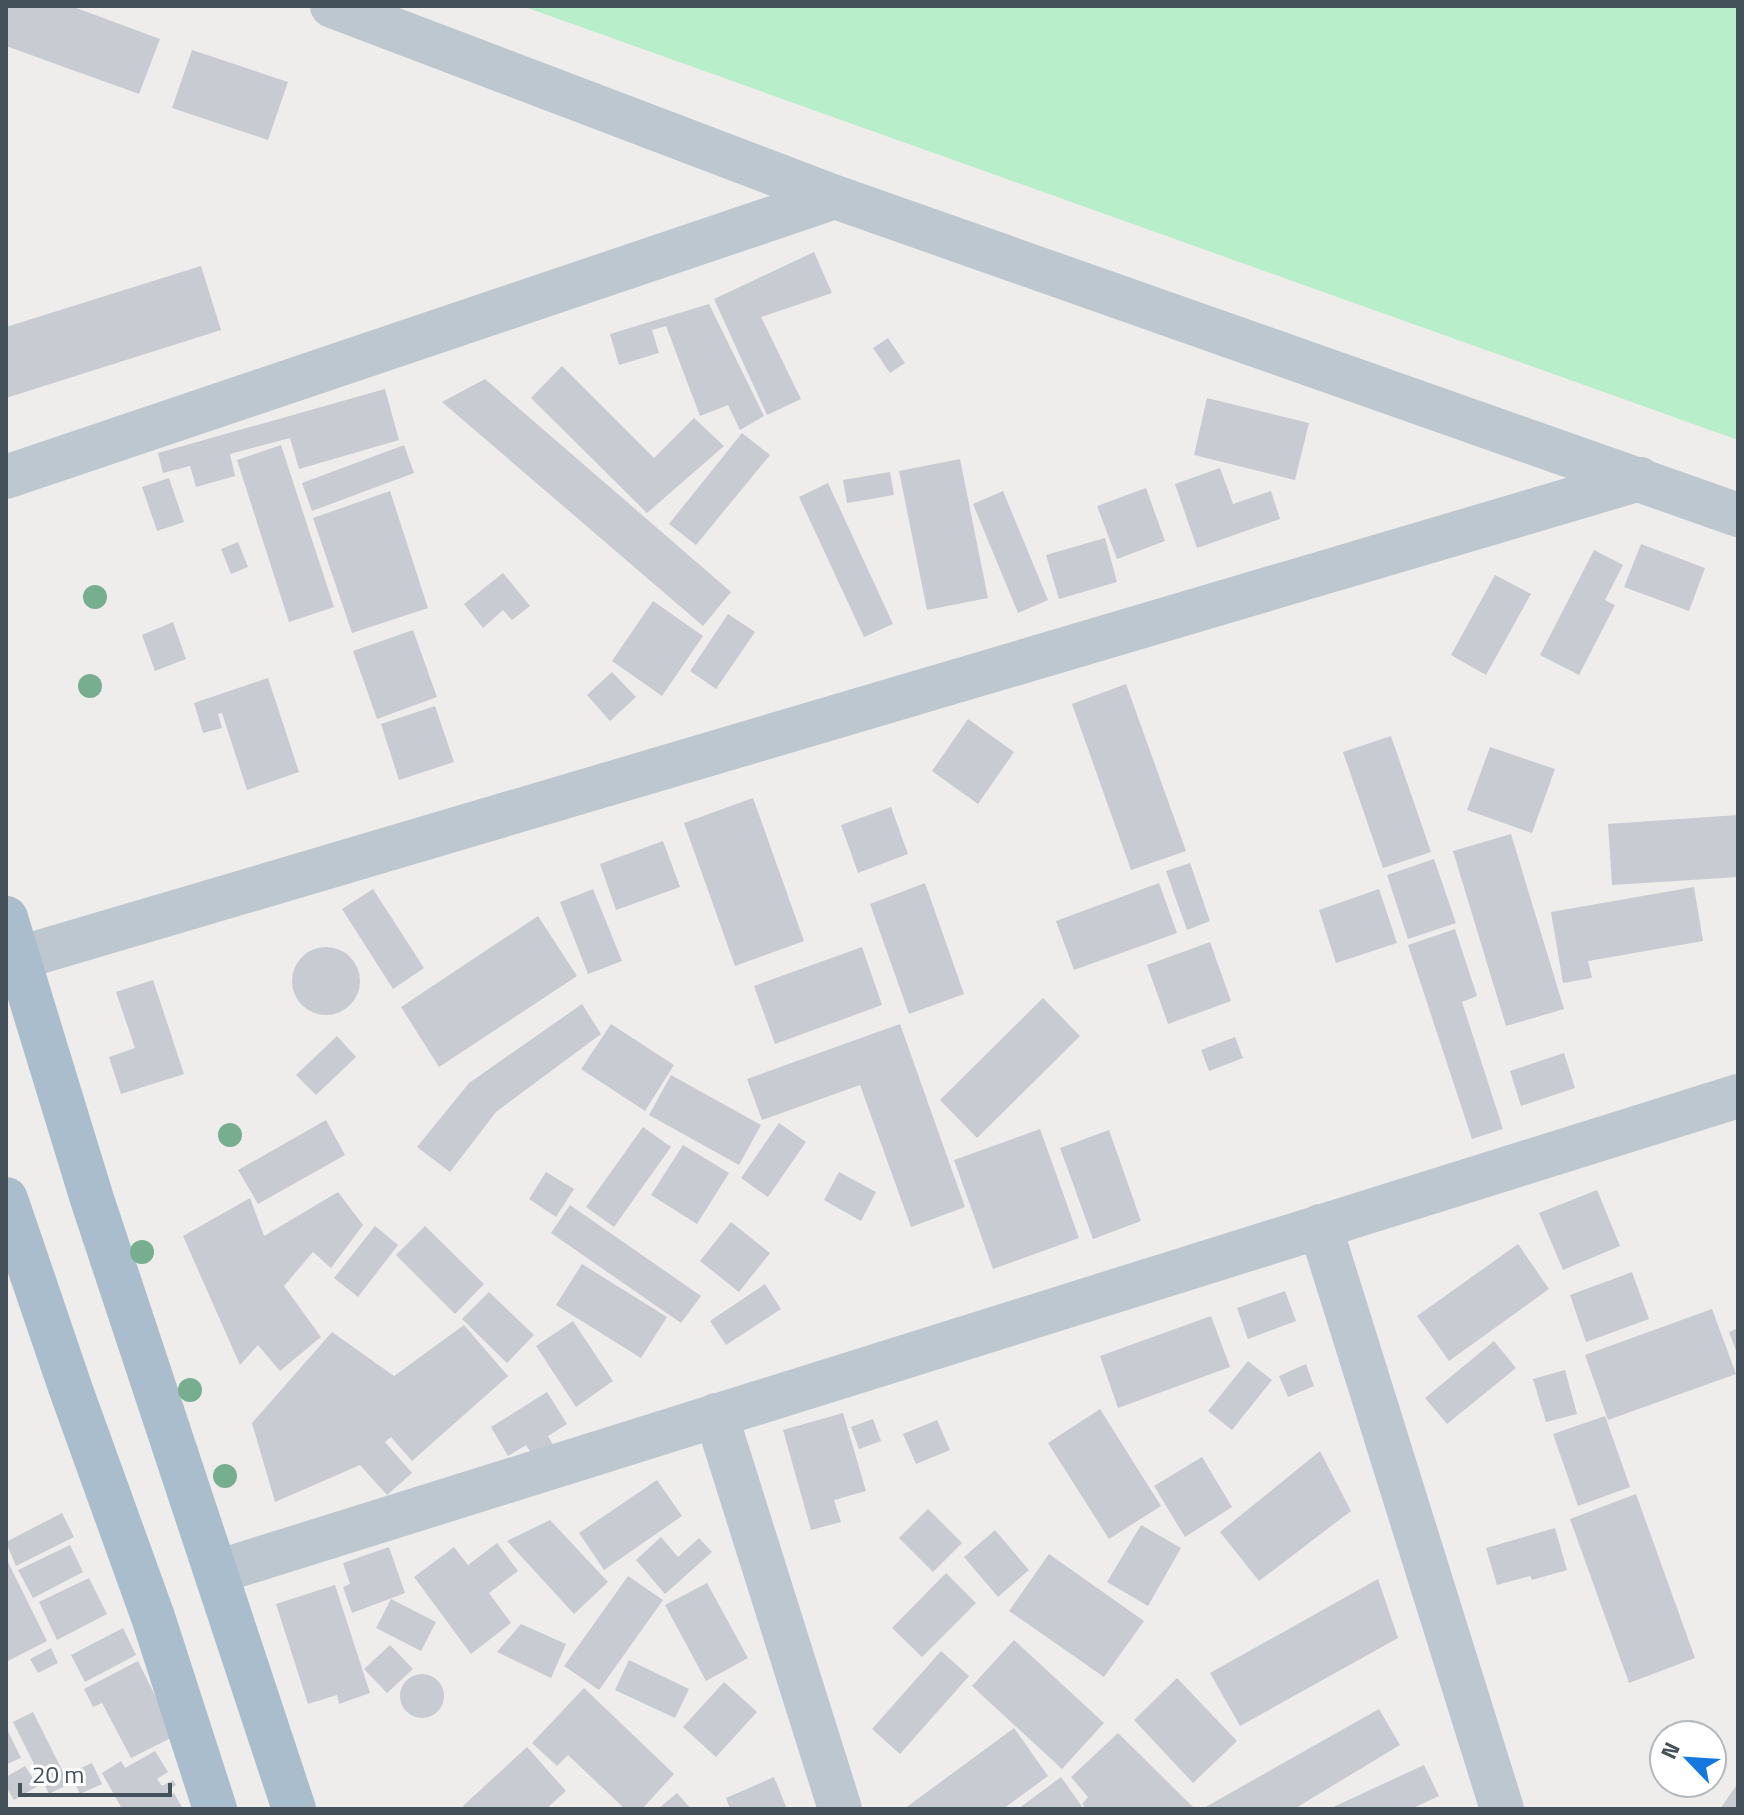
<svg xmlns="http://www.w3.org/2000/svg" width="1744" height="1815" viewBox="0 0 1744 1815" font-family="'Titillium Web',sans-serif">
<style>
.green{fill:#b8efca}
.building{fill:#c8cbd1}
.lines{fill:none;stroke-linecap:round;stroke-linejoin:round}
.minor{stroke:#bcc7cf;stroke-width:44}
.major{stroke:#aabdcc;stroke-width:44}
.tree{fill:#77ae8f}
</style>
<rect width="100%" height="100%" fill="#efecec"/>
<path class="green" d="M522 6H1738V440Z"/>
<path class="building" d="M6 6H71L160 39 139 94 6 46Z
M192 50 288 82 268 140 172 108Z
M814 252 832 293 761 317 801 399 767 415 714 299Z
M201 266 221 330 6 398V327Z
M709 304 764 416 740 430 728 405 700 416 666 326 652 330 659 353 619 365 610 334Z
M888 338 905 363 890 373 873 348Z
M562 366 654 458 694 418 724 446 647 513 531 398Z
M485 379 731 592 703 626 442 402Z
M385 389 399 440 299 469 290 438 230 454 235 476 196 487 190 466 163 473 158 453Z
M1207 398 1309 423 1295 480 1194 455Z
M742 433 770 455 696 545 669 524Z
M281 445 334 607 289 622 237 460Z
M404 445 414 473 312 511 302 483Z
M960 459 988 598 927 610 899 471Z
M1220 468 1233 504 1271 491 1280 519 1197 548 1175 484Z
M890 472 894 495 847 503 843 480Z
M169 478 184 522 157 531 142 487Z
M828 483 893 624 864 637 799 497Z
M1146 488 1165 541 1117 559 1097 506Z
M390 491 428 608 352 633 313 518Z
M1003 491 1048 600 1018 613 973 504Z
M1105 538 1117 582 1059 599 1046 555Z
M238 542 248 567 231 574 221 549Z
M1641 544 1705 568 1689 611 1624 587Z
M1594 550 1623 565 1605 600 1615 605 1579 675 1540 655Z
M503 573 530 606 512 620 503 610 483 628 464 604Z
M1495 575 1531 594 1486 675 1451 655Z
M653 601 703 636 662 696 612 661Z
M728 614 755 632 716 689 690 671Z
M173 622 186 659 155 671 142 635Z
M413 630 437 697 377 719 353 651Z
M612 672 636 697 610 721 587 695Z
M268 678 299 772 247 790 222 713 218 714 222 728 203 733 194 703Z
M1126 684 1186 851 1131 870 1072 704Z
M435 706 454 762 399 780 381 724Z
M968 719 1014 752 978 804 932 771Z
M1391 736 1431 852 1383 868 1343 752Z
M1490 747 1555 769 1532 833 1467 810Z
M753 798 804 941 735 966 684 823Z
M891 807 908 854 858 873 841 825Z
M1738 815V877L1612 885 1608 824Z
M1511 834 1564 1009 1506 1026 1453 851Z
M663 841 680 887 616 910 600 864Z
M1434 859 1456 923 1408 939 1387 875Z
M1190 863 1210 921 1187 930 1166 871Z
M925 883 964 994 909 1014 870 904Z
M1159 883 1177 933 1074 970 1056 921Z
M1694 887 1703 941 1588 961 1592 978 1563 983 1551 912Z
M373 889 424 968 393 989 342 909Z
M593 889 622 961 588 974 560 902Z
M1379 889 1397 943 1336 963 1319 910Z
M538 916 577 976 439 1067 401 1007Z
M1455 929 1477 996 1462 1002 1503 1129 1472 1139 1408 945Z
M1210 942 1231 1001 1168 1024 1147 965Z
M292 981a34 34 0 1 1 68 0a34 34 0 1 1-68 0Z
M862 947 882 1005 775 1044 754 986Z
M153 980 184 1074 121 1094 109 1057 135 1048 116 992Z
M1043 998 1080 1036 977 1138 940 1100Z
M582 1004 601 1034 496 1112 450 1172 417 1147 469 1083Z
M611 1024 674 1065 645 1111 581 1069Z
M900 1024 965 1207 911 1227 860 1085 762 1120 747 1079Z
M337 1036 356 1057 316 1095 296 1075Z
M1235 1037 1243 1058 1209 1071 1201 1050Z
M1564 1053 1575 1088 1521 1106 1510 1071Z
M671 1075 761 1125 739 1165 649 1115Z
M326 1120 345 1155 258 1204 238 1170Z
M779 1123 806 1142 768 1197 741 1178Z
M643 1127 671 1147 614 1227 586 1207Z
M1040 1129 1079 1238 993 1269 954 1160Z
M1109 1130 1141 1221 1093 1239 1060 1148Z
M683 1145 729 1173 697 1224 651 1195Z
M546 1172 574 1189 556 1217 529 1199Z
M839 1172 876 1192 861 1221 824 1200Z
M1597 1190 1620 1246 1563 1270 1539 1213Z
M338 1192 363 1225 331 1268 313 1252 284 1286 321 1337 280 1371 258 1345 240 1365 183 1236 250 1198 264 1236Z
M570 1205 701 1296 681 1323 551 1233Z
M731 1222 770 1253 739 1292 700 1261Z
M375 1226 398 1245 358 1297 334 1278Z
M425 1226 484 1284 455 1314 396 1255Z
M1518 1244 1549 1289 1449 1361 1417 1316Z
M582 1264 667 1317 641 1358 556 1305Z
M1632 1272 1649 1319 1586 1342 1570 1295Z
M765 1284 781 1309 726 1345 710 1321Z
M1285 1291 1296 1321 1248 1339 1237 1308Z
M489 1292 534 1335 507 1363 462 1319Z
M1712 1309 1736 1374 1608 1420 1585 1355Z
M1211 1316 1230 1367 1118 1408 1100 1356Z
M573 1321 613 1381 576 1407 536 1346Z
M464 1325 508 1376 412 1461 391 1437 385 1442 412 1473 387 1495 360 1465 275 1502 252 1423 332 1332 394 1376Z
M1738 1328V1356L1729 1332Z
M1494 1341 1516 1368 1447 1424 1425 1398Z
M1248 1361 1272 1380 1232 1430 1208 1411Z
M1306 1364 1314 1386 1288 1397 1279 1376Z
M1565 1370 1577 1414 1546 1422 1533 1379Z
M547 1392 567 1424 548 1436 556 1450 536 1461 526 1445 508 1456 491 1427Z
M1100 1409 1161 1506 1109 1539 1048 1443Z
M843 1413 866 1491 834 1500 841 1522 811 1530 783 1430Z
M1605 1416 1630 1487 1578 1506 1553 1434Z
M873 1419 881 1441 859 1449 851 1427Z
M937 1420 950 1450 916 1464 903 1434Z
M1320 1451 1351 1511 1259 1581 1220 1532Z
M1202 1457 1232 1507 1185 1537 1154 1486Z
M657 1480 682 1516 604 1570 579 1533Z
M1636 1494 1695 1658 1629 1683 1570 1519Z
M928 1509 962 1543 933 1572 899 1538Z
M62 1513 74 1537 16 1566 6 1542Z
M550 1520 608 1582 574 1614 507 1541Z
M1141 1525 1181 1548 1148 1606 1107 1582Z
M1555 1528 1567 1570 1532 1580 1530 1576 1497 1585 1486 1548Z
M995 1530 1029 1570 998 1597 964 1557Z
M661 1537 678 1557 699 1538 712 1552 665 1594 636 1560Z
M497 1543 518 1571 489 1593 511 1623 471 1654 414 1577 454 1547 468 1565Z
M70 1545 83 1572 33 1598 18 1570Z
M389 1547 405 1593 352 1613 343 1587 350 1584 343 1563Z
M1049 1554 1144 1621 1104 1677 1009 1611Z
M6 1558 47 1641 6 1662Z
M946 1573 976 1603 922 1657 892 1628Z
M628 1576 663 1600 599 1690 564 1666Z
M89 1578 107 1614 57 1640 39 1602Z
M1378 1579 1398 1638 1240 1726 1210 1673Z
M707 1583 748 1658 706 1681 665 1605Z
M335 1585 370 1693 339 1704 337 1695 308 1704 276 1604Z
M391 1599 436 1622 421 1651 376 1628Z
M521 1624 566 1644 551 1678 497 1652Z
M123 1628 136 1655 85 1682 71 1655Z
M1014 1640 1104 1723 1062 1769 972 1686Z
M390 1645 413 1669 387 1693 364 1669Z
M51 1648 58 1663 38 1673 30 1659Z
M941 1651 969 1676 900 1754 872 1729Z
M629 1660 689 1689 675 1718 615 1690Z
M138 1661 175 1736 131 1758 102 1703 93 1707 84 1689Z
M400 1696a22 22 0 1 1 44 0a22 22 0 1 1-44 0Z
M1177 1678 1237 1741 1193 1783 1134 1720Z
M724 1682 757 1712 716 1757 683 1727Z
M584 1688 674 1774 642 1809H625L568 1755 557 1766 532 1743Z
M1379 1709 1400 1745 1294 1809H1202Z
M33 1712 69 1784 49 1794 13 1722Z
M6 1727 21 1758 7 1764 6 1762Z
M1014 1728 1048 1776 1003 1809H904Z
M1118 1733 1195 1809H1087L1082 1804 1088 1797 1071 1777Z
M527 1747 566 1791 546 1809H466L463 1806Z
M155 1751 168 1772 157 1779 162 1786 173 1780 176 1785 167 1790 170 1796 174 1793 183 1809H122L102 1773 121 1761 125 1768Z
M92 1763 102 1784 80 1794 70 1773Z
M1424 1765 1439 1796 1411 1809H1329Z
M25 1766 38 1786 14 1800 6 1787V1777Z
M774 1777 787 1809H730L726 1798Z
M1061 1777 1083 1808 1018 1809Z
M1738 1783V1809H1720Z
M677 1793 691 1809H658Z"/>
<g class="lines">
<path class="minor" d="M332 6 835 197 1738 515
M6 477 835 197
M6 962 1640 479
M1320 1226 1502 1809
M716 1415 840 1809
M217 1572 1738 1096"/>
<path class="major" d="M6 918 92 1199 294 1809
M6 1199 71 1390 153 1617 215 1809"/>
</g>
<g class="tree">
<circle cx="95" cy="597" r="12"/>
<circle cx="90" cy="686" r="12"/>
<circle cx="230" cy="1135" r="12"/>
<circle cx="142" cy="1252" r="12"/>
<circle cx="190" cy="1390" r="12"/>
<circle cx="225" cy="1476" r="12"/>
</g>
<rect width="1744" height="1815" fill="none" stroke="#44505a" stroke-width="16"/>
<g transform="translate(1688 1759) rotate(295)"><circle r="38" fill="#ffffff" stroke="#b4b9bd" stroke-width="2"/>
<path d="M0-6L14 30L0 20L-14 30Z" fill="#1577e0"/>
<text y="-12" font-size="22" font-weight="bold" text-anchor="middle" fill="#44505a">N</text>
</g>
<path d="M20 1783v12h150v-12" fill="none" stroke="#44505a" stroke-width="4"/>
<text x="32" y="1783" font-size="24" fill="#44505a" stroke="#ffffff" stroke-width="6" paint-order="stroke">20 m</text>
</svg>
